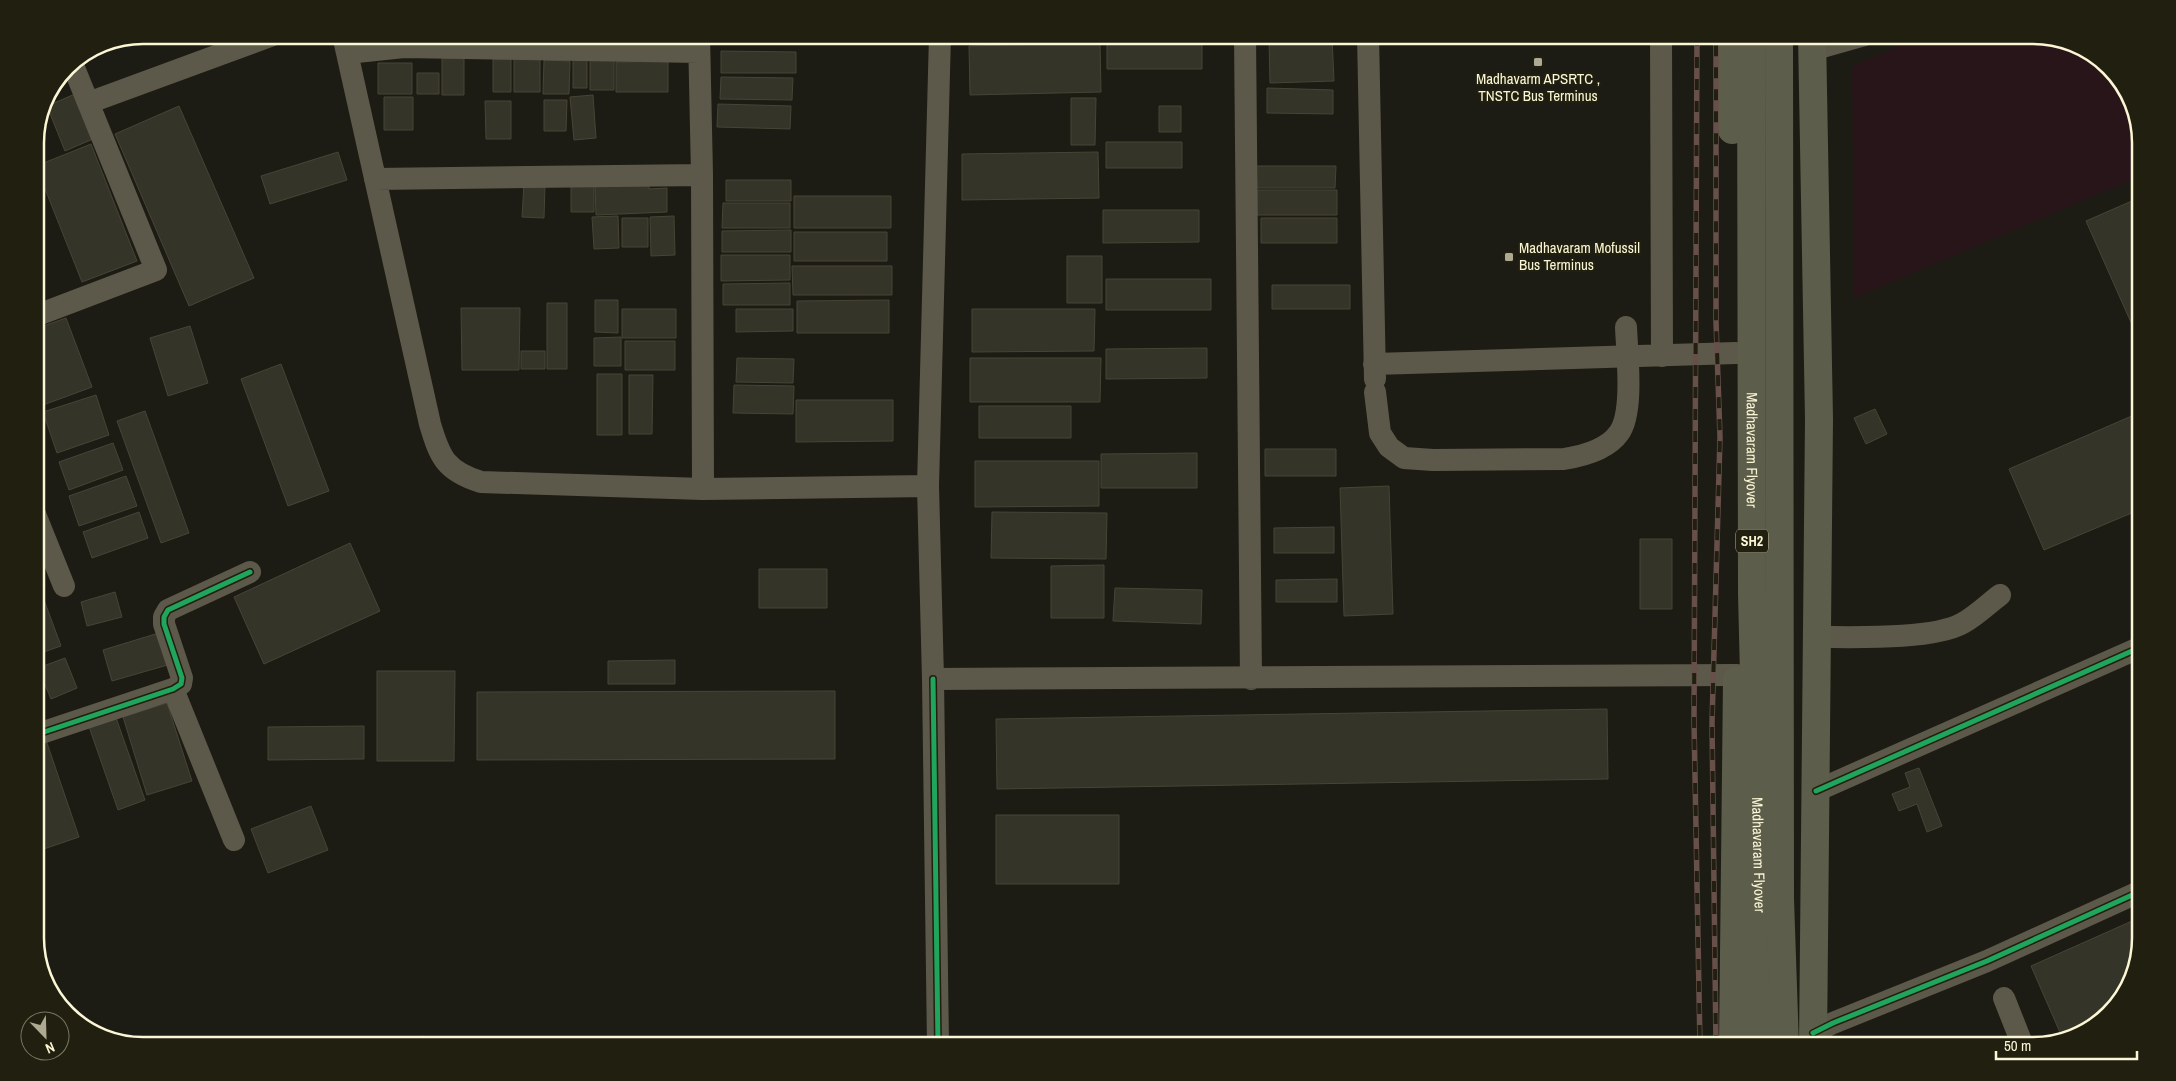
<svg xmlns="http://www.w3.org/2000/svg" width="2176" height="1081" viewBox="0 0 2176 1081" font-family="'Archivo Narrow',sans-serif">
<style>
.green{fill:#281519}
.building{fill:#343429;stroke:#464536}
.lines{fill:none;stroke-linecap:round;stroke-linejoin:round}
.minor{stroke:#5d594a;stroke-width:22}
.major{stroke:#5c5d4a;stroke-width:28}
.rail-casing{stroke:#67504a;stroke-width:5.5}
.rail{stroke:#212010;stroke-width:4;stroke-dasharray:11;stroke-linecap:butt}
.minor-bridge{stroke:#5d594a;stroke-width:22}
.cycleway-casing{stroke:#212010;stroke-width:8}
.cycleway{stroke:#20a55d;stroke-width:5}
.poi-dot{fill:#adaa91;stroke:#212010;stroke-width:2}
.labels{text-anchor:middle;stroke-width:4;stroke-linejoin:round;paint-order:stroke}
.shield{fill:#212010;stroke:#bab69a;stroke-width:1}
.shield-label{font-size:14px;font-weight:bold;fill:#fbf6d5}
.poi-label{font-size:15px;fill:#fbf6d5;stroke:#212010}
.street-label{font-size:15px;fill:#fbf6d5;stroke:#212010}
.rim{fill:none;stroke:#fbf6d5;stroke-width:2.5}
</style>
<rect width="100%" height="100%" fill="#1d1c14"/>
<path class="green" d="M1925 35H2033L2080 46 2123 83 2141 136V176L1854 298 1852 66Z"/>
<path class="building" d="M814 35H870V43L814 44Z
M1332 36 1334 81 1270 83 1269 39Z
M1202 40V69H1107V41Z
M1100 43 1101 92 970 95 969 46Z
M721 51 796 52V73H721Z
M514 57H540V92H514Z
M442 58H464V95H442Z
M590 58H614V90H590Z
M493 59H511V92H493Z
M544 60 570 61 569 94H543Z
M573 60H587V88H573Z
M668 61V92H616V62Z
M378 63H412V94H378Z
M417 73H439V94H417Z
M721 77 793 78 792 100 720 99Z
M1267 88 1333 90V114L1267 113Z
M75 94 93 139 65 151 47 106Z
M593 95 596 138 574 140 570 97Z
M384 97H413V130H384Z
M1071 98H1096L1095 145H1071Z
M544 100H567L566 131H544Z
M485 101H511V139H486Z
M718 104 791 106 790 129 717 127Z
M179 106 254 278 189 306 115 134Z
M1159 106H1181V132H1159Z
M1106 142H1182V168H1106Z
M91 144 137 261 82 282 36 166Z
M338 152 347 180 270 204 261 176Z
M1098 152 1099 198 962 200V154Z
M1256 166H1336L1335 188H1257Z
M571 180H594V212H571Z
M726 180H791V201H726Z
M649 181V189L667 188V212L596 215 595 183Z
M524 184 545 185 544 218 522 217Z
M1257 190H1337V215H1257Z
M794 196H891V228H794Z
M2141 197V345L2086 221Z
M723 203H790V228H722Z
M1103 210H1199V242L1103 243Z
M618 216 619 248 594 249 592 217Z
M674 216 675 255 651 256 650 217Z
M622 218H648V247H622Z
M1261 218H1337V243H1261Z
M791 230V252H722V231Z
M794 232H887V261H794Z
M721 255H790V280L721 281Z
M1067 256H1102V303H1067Z
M792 266H892V295H793Z
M1106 279H1211V310H1106Z
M790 283V305H723V284Z
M1272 285H1350V309H1272Z
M595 300H618V333L595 332Z
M889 300V333H797V301Z
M547 303H567V369H547Z
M461 308H520L519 370H462Z
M622 309H676V338H622Z
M736 309H793V331L736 332Z
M972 309H1095L1094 351 972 352Z
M66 318 92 387 35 408V329Z
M190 326 208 383 168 396 150 338Z
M621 337V366H594V338Z
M625 341H675V370H625Z
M1207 348V378L1106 379V349Z
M521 351H545V369H521Z
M737 358 794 359 793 383 736 382Z
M970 358H1101L1100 402H970Z
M281 364 329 491 288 506 241 379Z
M597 374H622V435H597Z
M629 375H653L652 434H629Z
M734 385 794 386 793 414 733 413Z
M96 395 109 435 57 453 43 412Z
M796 400H893V441L796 442Z
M979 406H1071V438H979Z
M1875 409 1887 434 1866 444 1854 418Z
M145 411 189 533 161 543 117 421Z
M2141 412V509L2044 550 2009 469Z
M113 443 123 470 69 490 59 462Z
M1265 449H1336V476H1265Z
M1197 453V488H1101V454Z
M975 461H1099V506L975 507Z
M126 476 137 506 79 526 69 496Z
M1389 486 1393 614 1344 616 1340 488Z
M139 512 148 538 92 558 83 532Z
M992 512 1107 513 1106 559 991 558Z
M1334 527V553H1274V528Z
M1640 539H1672V609H1640Z
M350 543 380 611 264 664 234 597Z
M35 554 45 585 35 588Z
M1104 565V618H1051V566Z
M759 569H827V608H759Z
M1337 579V602H1276V580Z
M1115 588 1202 590 1201 624 1113 621Z
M40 589 61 646 35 655V591Z
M115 592 122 617 87 626 81 602Z
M162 632 171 664 112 681 103 650Z
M65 658 77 688 51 699 38 668Z
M675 660V684H608V661Z
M377 671H455L454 761H377Z
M835 691V759L477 760V692Z
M167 703 192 781 147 795 123 717Z
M1607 709 1608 779 997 789 996 719Z
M114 712 145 800 118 810 87 721Z
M364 726V759L268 760V727Z
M46 740 79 837 35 852V744Z
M1919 768 1942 826 1927 832 1917 804 1899 811 1892 794 1910 787 1905 773Z
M311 806 328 850 268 873 251 829Z
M996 815H1119V884H996Z
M2141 917V938L2130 985 2093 1028 2062 1037 2031 966Z
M424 1036 427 1046H409L407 1042Z"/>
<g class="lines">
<path class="minor" d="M343 35 430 424C440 458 446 471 481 482L703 489 928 486
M699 35 702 175 703 489
M940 35 928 486 933 679 1737 675
M1245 35 1251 679
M1368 35 1375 379
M1661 35 1662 356
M1812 50 1865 35
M347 53 404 47 699 52
M88 103 273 35
M375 179 702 175
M35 316 156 270 72 63
M1374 364 1736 353
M35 514 64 586
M1818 637C1853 637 1933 640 1963 623 1976 616 1988 604 2000 595
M933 679 938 1046
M173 689 234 840
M35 735 173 689 181 684 182 678 164 624V617L168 610 250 572
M1816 791 2141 647
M2004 998 2023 1046
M1813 1033 1833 1023 1987 961 2141 891"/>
<g class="major">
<path d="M1730 35 1732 130"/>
<path id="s1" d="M1751 35 1752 594 1760 918 1757 1046"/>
<path d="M1779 35 1780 899 1785 1046"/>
<path d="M1812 35 1819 419 1813 1046"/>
<path d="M1733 1046 1737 680"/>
</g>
<g class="rail-casing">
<path id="rail" d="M1697 35 1694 721 1700 1046
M1716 1046 1712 723 1720 437 1716 322V35"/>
</g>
<use href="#rail" class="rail"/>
<path class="minor-bridge" d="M1375 392 1380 433 1389 447 1404 458 1433 460 1564 459C1583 456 1607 450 1619 433 1634 413 1627 353 1626 327"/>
<g class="cycleway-casing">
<path id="cycleway" d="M933 679 938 1046
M35 735 173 689 181 684 182 678 164 624V617L168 610 250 572
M1816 791 2141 647
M1813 1033 1833 1023 1987 961 2141 891"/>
</g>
<use href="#cycleway" class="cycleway"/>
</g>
<g class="poi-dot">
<rect x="1533" y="57" width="10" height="10" rx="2.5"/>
<rect x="1504" y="252" width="10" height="10" rx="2.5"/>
</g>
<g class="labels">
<rect class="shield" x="1736" y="529.5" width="32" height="23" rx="4"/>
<g class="shield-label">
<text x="1752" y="546">SH2</text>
</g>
<g class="poi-label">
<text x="1538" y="84">Madhavarm APSRTC ,<tspan x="1538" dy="17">TNSTC Bus Terminus</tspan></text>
<text x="1519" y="253" text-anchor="start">Madhavaram Mofussil<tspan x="1519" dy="17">Bus Terminus</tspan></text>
</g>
<g class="street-label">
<text dy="5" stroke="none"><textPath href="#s1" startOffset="415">Madhavaram Flyover</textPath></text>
<text dy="5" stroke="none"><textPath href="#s1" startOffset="820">Madhavaram Flyover</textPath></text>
</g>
</g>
<path d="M0 0H2176V1081H0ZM143 44H2033A99 99 0 0 1 2132 143V938A99 99 0 0 1 2033 1037H143A99 99 0 0 1 44 938V143A99 99 0 0 1 143 44Z" fill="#212010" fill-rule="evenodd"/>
<path class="rim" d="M143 44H2033A99 99 0 0 1 2132 143V938A99 99 0 0 1 2033 1037H143A99 99 0 0 1 44 938V143A99 99 0 0 1 143 44Z"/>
<g transform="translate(45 1036) rotate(157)"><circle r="24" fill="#212010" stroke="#78765f"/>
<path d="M0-4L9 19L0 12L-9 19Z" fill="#adaa91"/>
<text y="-8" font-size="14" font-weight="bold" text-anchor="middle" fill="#fbf6d5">N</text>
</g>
<path d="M1996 1051v8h141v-8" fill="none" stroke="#fbf6d5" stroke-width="2.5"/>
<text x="2004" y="1051" font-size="15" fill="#fbf6d5" stroke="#212010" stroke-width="4" paint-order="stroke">50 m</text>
</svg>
